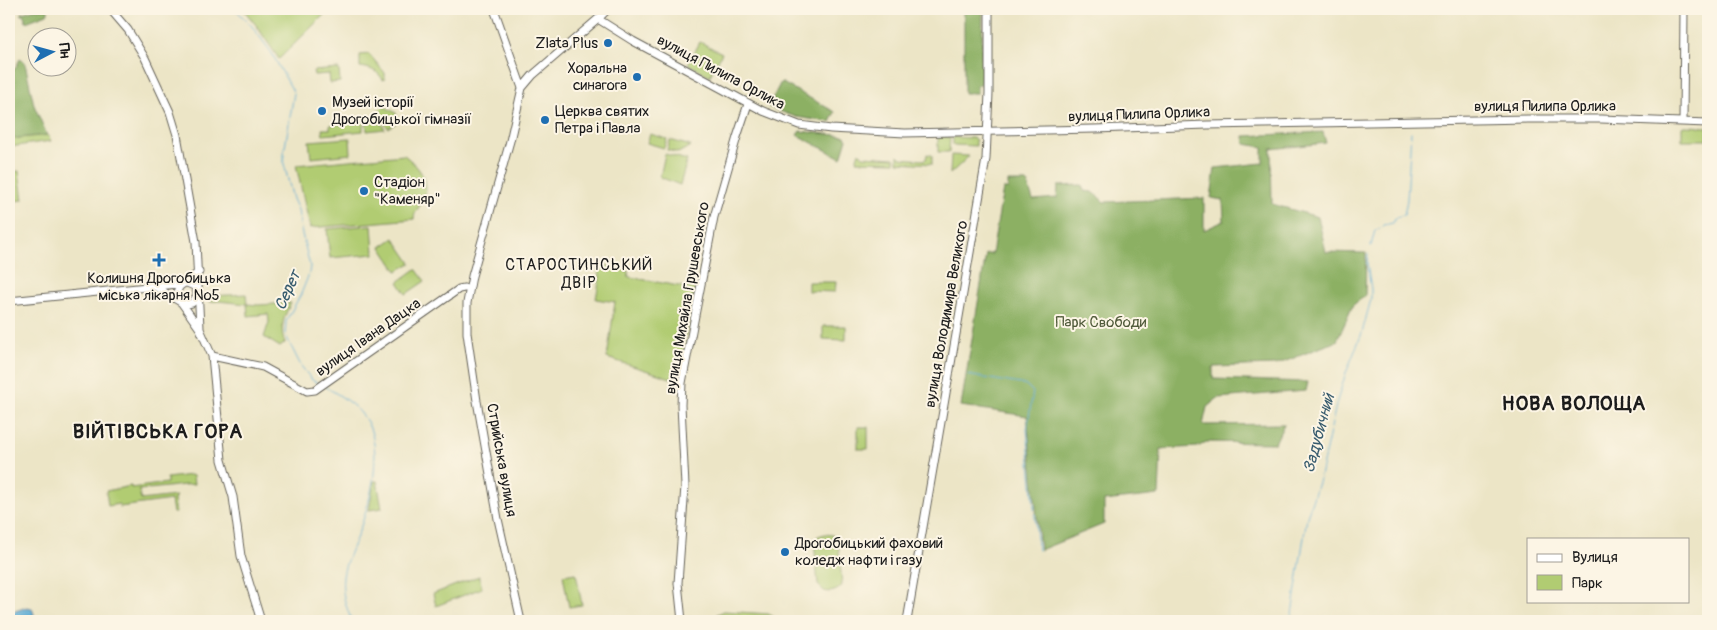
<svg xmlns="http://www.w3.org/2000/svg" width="1717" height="630" viewBox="0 0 1717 630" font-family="Pangolin,sans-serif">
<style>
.green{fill:#b1cc72;stroke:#667447}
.forest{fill:#8cb064;stroke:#546640}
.water{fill:#58a9d3;stroke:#3a6278}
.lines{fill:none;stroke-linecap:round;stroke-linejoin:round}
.stream{stroke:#58a9d3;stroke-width:1}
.secondary-casing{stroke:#656258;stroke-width:9}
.secondary{stroke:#fff;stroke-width:7}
.poi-dot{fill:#1f6fb2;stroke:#fcf5e5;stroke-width:2}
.labels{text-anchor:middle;stroke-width:4;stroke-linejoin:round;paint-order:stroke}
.poi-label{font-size:15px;fill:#1c1c1c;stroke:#fcf5e5;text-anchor:start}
.street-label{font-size:15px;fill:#1c1c1c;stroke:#fcf5e5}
.park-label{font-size:15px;fill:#505a3a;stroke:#fcf5e5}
.neighbourhood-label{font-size:16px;letter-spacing:1px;fill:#1c1c1c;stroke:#fcf5e5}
.water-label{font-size:16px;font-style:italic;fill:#375b6e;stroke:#fcf5e5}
.district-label{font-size:20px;font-weight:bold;letter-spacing:1px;fill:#1c1c1c;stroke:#fcf5e5}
</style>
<rect width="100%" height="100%" fill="#fcf5e5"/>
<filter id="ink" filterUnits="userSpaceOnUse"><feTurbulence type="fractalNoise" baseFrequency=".02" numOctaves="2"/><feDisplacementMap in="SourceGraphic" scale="10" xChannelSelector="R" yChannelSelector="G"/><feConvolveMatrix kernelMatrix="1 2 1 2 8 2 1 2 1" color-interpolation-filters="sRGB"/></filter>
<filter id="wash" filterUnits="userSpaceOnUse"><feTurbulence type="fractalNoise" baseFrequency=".0096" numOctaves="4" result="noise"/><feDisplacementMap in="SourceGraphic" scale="20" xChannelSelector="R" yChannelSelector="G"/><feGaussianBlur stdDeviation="1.12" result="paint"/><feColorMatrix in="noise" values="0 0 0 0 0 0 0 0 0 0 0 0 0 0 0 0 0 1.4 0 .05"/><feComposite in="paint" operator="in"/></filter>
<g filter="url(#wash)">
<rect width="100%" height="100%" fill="#ece5c6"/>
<path class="green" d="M243 9H330L279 59 256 25Z
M700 42 722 53 710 76 688 64Z
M369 54 385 73V79L383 80C378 71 370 68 360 67V55Z
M339 69 340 82 330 83 329 74 314 75 313 71Z
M384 106 396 113 397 117 395 124 388 128 377 113Z
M376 115 385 129 367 131 366 119Z
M363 122V131L323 135 322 129H330V125Z
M1685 126 1708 127V140H1682V127Z
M650 134 667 139 664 148 647 143Z
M48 135 51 141 9 147V139Z
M938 137H950L949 152H938Z
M953 137 973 138 976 140V146L953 145Z
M350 138 351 154 311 158 309 141Z
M670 140 691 146 678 153 667 150Z
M859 152 863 156 895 158V162L856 161Z
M665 154 687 160 680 185 660 177Z
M927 154 932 155V164L898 162V155L901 158 923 160 926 159Z
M404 155C419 166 433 184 422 202 419 208 414 212 414 219L310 228 296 165Z
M951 155 969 156 950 174Z
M19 171 23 200 14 201 10 172Z
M372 225 374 254 330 258 327 229Z
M394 238 411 263 397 271 381 247Z
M600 264 628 271 629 277 695 289 677 380 607 358 615 302 596 299 600 276 598 270Z
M416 269 425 281 406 294 398 282Z
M808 282H836L835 292 808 291Z
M246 294 247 304 258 305 291 303C284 316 279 329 285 343L280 347 264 337 269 322 268 314 248 316 247 304 218 301 210 302 209 296Z
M823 326H846V340L823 339Z
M858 427H868V449H858Z
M191 475 193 476 194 484 139 490 141 500 176 496 174 499 176 513H173L171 500 120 507 119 504 108 506 106 491 131 486V488L167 483V478Z
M374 481H377L382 508 369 510Z
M825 534 832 535 838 539 842 585C838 591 831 593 824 591L818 585 814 541 818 536Z
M576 573 582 605 569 607 563 575Z
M479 576 482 588 436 606 433 594Z
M724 611 769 614 774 617 777 621H712L717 614Z"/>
<path class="forest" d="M35 9H48V12L47 14 26 22 24 15H21L22 13Z
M964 9H983L981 85H977V93H964Z
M20 59 25 63 34 105 47 135 9 139V68L14 70Z
M781 82 835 112 830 122 796 117 768 107Z
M800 131 845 136 847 139 841 158 797 135Z
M1323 132 1326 143 1271 149 1272 204 1318 217 1326 252 1366 253 1365 296 1353 305 1337 341 1276 365 1213 367V379L1308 382 1306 391 1218 398 1207 407 1203 425 1284 424 1275 443 1206 442 1198 447 1161 449 1159 495 1104 501V524L1040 550 1027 416 961 406 986 254H992L1003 189H1008V182H1027L1033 200 1057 198 1058 186 1082 185 1084 191 1093 192 1104 202 1204 198V230L1224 221 1223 200 1211 198 1215 168 1263 163V147L1245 144 1244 136Z"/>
<path class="water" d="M27 607 32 608 35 618H38L40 621H9V613Z"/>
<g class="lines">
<path class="stream" d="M235 9 251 25 271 52 294 93 284 153V164L293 199 298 210 301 230 310 266 309 274 301 294 286 321 285 334 301 366 312 380 319 384
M1371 246 1375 230 1380 229 1383 225 1393 223 1396 217 1404 215 1407 200 1411 132
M967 375 1026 385 1033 392 1027 429 1038 550
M325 387C337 393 350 402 359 411 388 440 371 501 358 534 352 549 345 562 343 577 341 593 346 607 352 621
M1291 621 1307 517 1320 476 1337 401 1346 373 1362 333 1371 299V289L1367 263 1368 254"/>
</g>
</g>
<g filter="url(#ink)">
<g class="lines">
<g class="secondary-casing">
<path id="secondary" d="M110 9 128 30 145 58 170 112 177 135 196 242 200 328
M494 9 522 88 510 141 472 276 467 303V333L477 401 498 519 521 621
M598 19 633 41 763 111 799 125 831 129 905 133 1095 129 1207 125 1528 119H1601L1708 123
M522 88 533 75 598 19 608 9
M1683 122 1684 9
M199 272 179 287 176 295 200 329 212 356 222 460 233 497 241 556 261 621
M9 301 187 283 196 287 197 296 192 303 187 304 182 303 156 287
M212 356 263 367 307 391 315 390 459 289 464 288
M682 621 678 583 685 486 681 405 682 383 714 217 737 137 748 104
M907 621 986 159 989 93V9"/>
</g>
<use href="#secondary" class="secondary"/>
</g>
</g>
<g class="poi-dot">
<circle cx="608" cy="43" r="5"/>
<circle cx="637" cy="77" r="5"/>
<circle cx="322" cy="111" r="5"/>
<circle cx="545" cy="120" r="5"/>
<circle cx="364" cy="191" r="5"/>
<path d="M156.5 252.5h5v5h5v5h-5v5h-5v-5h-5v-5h5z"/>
<circle cx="785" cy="552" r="5"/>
</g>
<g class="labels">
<g class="poi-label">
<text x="598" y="48" text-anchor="end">Zlata Plus</text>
<text x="627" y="73" text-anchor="end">Хоральна<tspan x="627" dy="17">синагога</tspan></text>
<text x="332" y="107">Музей історії<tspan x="332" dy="17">Дрогобицької гімназії</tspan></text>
<text x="555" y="116">Церква святих<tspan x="555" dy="17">Петра і Павла</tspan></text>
<text x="374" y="187">Стадіон<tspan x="374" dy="17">"Каменяр"</tspan></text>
<text x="159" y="283" text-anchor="middle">Колишня Дрогобицька<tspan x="159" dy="17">міська лікарня №5</tspan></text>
<text x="795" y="548">Дрогобицький фаховий<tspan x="795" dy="17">коледж нафти і газу</tspan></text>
</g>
<g class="street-label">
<text transform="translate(721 72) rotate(28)" y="5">вулиця Пилипа Орлика</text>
<text x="1545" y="111">вулиця Пилипа Орлика</text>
<text transform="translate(1139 114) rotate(-2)" y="5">вулиця Пилипа Орлика</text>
<text transform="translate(687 298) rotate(-80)" y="5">вулиця Михайла Грушевського</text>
<text transform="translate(946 314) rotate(-80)" y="5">вулиця Володимира Великого</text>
<text transform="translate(368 337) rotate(-35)" y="5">вулиця Івана Дацка</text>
<text transform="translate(502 460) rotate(80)" y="5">Стрийська вулиця</text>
</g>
<g class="park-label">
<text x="1101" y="327">Парк Свободи</text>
</g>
<g class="neighbourhood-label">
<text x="579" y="270">СТАРОСТИНСЬКИЙ<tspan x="579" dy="18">ДВІР</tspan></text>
</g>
<g class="water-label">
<text transform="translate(287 290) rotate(-66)" y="6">Серет</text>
<text transform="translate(1318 433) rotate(-75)" y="6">Задубичний</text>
</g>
<g class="district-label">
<text x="1574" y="410">НОВА ВОЛОЩА</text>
<text x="158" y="438">ВІЙТІВСЬКА ГОРА</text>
</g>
</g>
<rect width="1717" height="630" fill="none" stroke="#fcf5e5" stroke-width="30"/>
<rect x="1527" y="538" width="162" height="65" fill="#fcf5e5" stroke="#a29e95"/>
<rect x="1537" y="554" width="25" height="8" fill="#ffffff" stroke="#a29e95"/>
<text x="1572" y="562" font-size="15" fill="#1c1c1c">Вулиця</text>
<rect x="1537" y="575" width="25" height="15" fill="#b1cc72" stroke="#a29e95"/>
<text x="1572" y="588" font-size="15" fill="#1c1c1c">Парк</text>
<g transform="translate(52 52) rotate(84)"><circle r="24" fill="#fcf5e5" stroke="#a29e95"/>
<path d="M0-4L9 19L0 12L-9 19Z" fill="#1f6fb2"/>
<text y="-8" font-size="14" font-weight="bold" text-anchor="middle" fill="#1c1c1c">Пн</text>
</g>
</svg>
